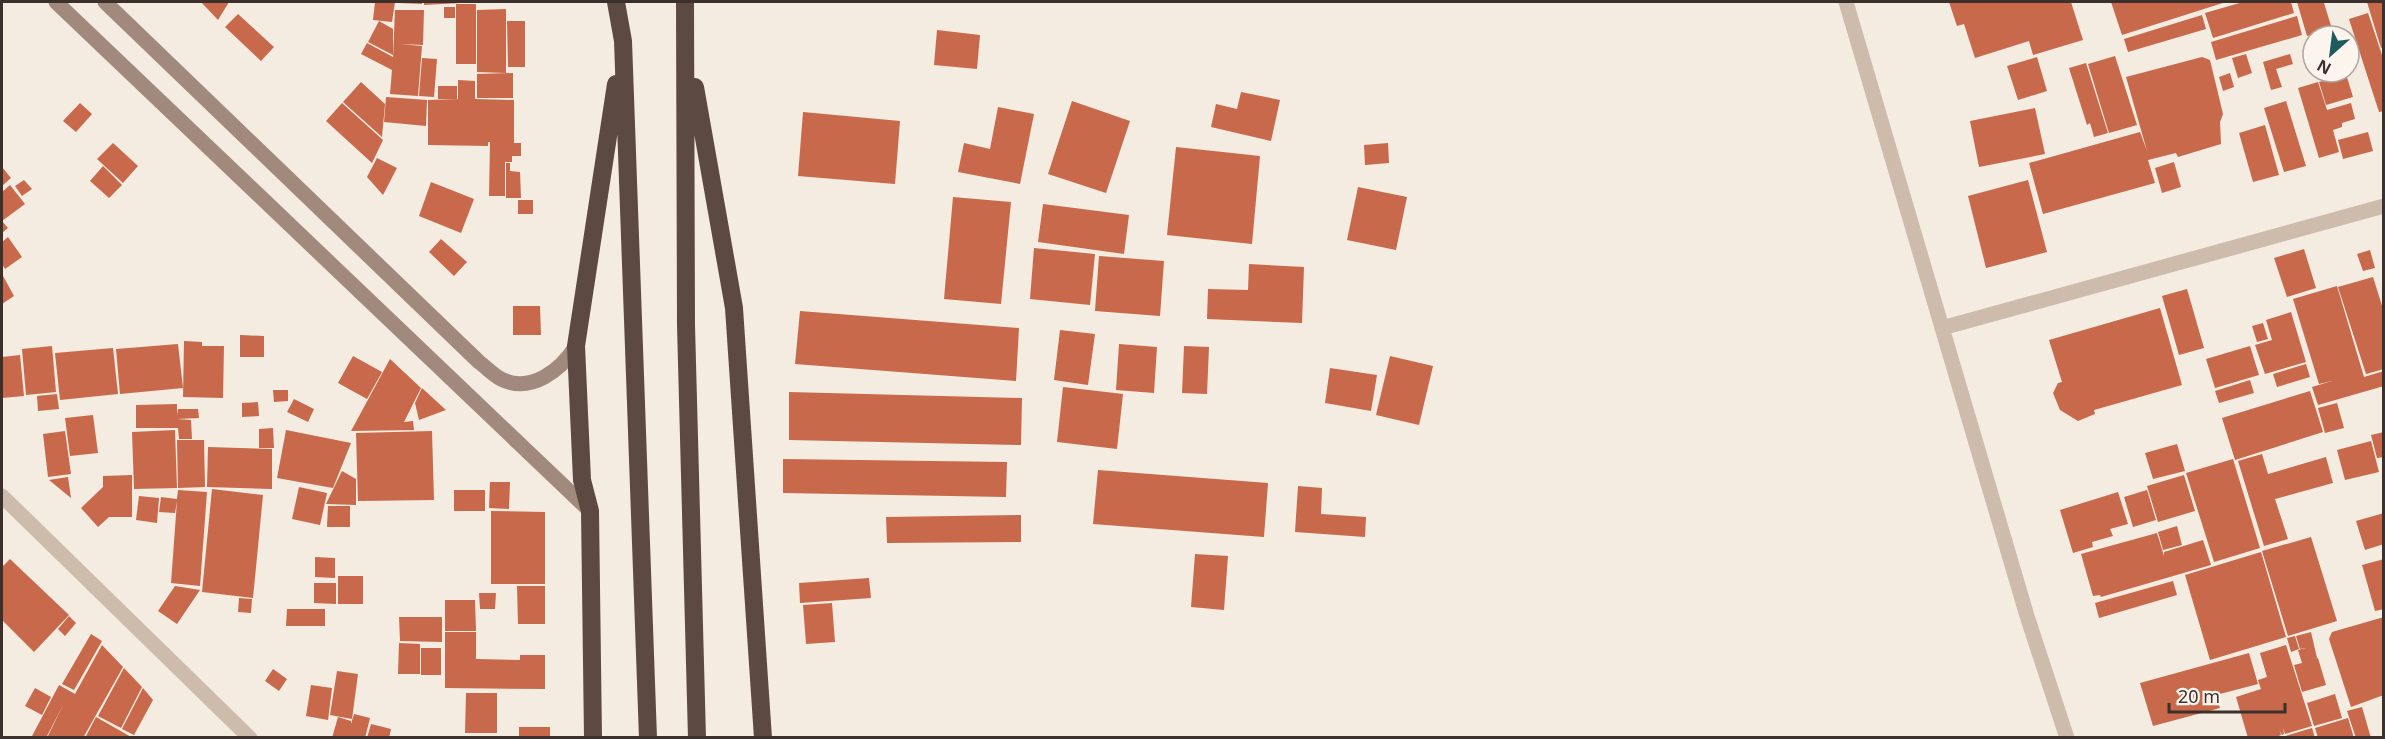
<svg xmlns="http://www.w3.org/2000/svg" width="2385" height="739" viewBox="0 0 2385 739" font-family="'Noto Sans',sans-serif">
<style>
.building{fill:#c8694b}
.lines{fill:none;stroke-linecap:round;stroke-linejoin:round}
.street{stroke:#cdbbac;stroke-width:15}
.secondary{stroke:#a18a7d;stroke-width:15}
.highway{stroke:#5c4a42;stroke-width:18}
</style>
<rect width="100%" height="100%" fill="#f4ebe1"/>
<path class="building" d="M201 2H229L218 20Z
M375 2H395L392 22 373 20Z
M398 2H422V4L398 3Z
M424 2H460L461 3 424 5Z
M1949 2H2071L2083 40 2033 55 2029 41 1975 58 1964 24 1957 26Z
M2111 2H2226L2122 35Z
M2243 2H2291L2294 13 2213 38 2205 13Z
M2297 2H2328L2324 3 2332 29 2307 36Z
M2367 2H2384V47L2381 48Z
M456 4H476V64H456Z
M444 7H455V18H444Z
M506 9V73L477 72V10Z
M395 10H424L423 45 400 44 422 46 418 96 390 94 392 70 361 54 367 43 393 57Z
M2368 13 2384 61V111L2379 112 2349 19Z
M238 14 274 47 261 61 225 27Z
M2202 15 2206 29 2128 52 2124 39Z
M2297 16 2302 35 2216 60 2211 42Z
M379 21 393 29V55L368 42Z
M507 21H525V67H508Z
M937 30 980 35 977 69 934 65Z
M2246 54 2252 73 2238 78 2232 58Z
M2290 54 2293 64 2276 69 2282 87 2271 90 2263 62Z
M2115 56 2137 125 2109 133 2088 64Z
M2037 57 2047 91 2018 100 2007 66Z
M2202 57 2210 60 2223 114 2220 122 2221 144 2178 157 2176 153 2148 160 2155 183 2043 214 2029 163 2140 132 2147 151 2126 77Z
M422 58 437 59 434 97 419 96Z
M2086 63 2108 133 2094 137 2090 123 2087 125 2069 68Z
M2321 72H2336L2337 75 2323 79Z
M513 73V98H477V74Z
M2230 73 2234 87 2223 91 2219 77Z
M2346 74 2353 97 2326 105 2319 82Z
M458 80 475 81V99L514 100V143H521V156H512V162H505V196H489L490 142H488V146L428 145V100L458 99Z
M361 82 385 104 382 137 343 102Z
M2318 82 2327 110 2351 103 2355 119 2342 123V127L2333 130 2339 152 2319 158 2298 88Z
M438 86H457V99H438Z
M1241 92 1280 100 1271 141 1211 127 1216 104 1237 109Z
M386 97 427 100 426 126 384 122Z
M1072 101 1130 121 1106 193 1048 174Z
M2286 101 2306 166 2284 172 2264 108Z
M80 103 92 114 76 132 63 121Z
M342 103 383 140 372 163 326 121Z
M998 107 1034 114 1020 184 958 172 964 143 990 149Z
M2035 108 2045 154 1979 167 1970 121Z
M803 112 900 121 895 184 798 176Z
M2265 125 2279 175 2253 182 2239 133Z
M2368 132 2373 151 2343 159 2338 140Z
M113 143 138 166 123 183 97 159Z
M1388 143 1389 163 1365 165 1364 145Z
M1176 147 1260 156 1252 244 1167 235Z
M377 158 397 168 383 195 367 177Z
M2174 162 2181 187 2162 193 2155 168Z
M506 163H510V171L520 172 521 198H506Z
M103 166 122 185 109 198 90 181Z
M2 167 11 178 2 186Z
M24 180 32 189 22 196 15 186Z
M2028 180 2047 252 1986 268 1968 196Z
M431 182 474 199 461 233 419 216Z
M10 185 25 204 2 221 8 228 2 233V192Z
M1358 187 1407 197 1396 250 1347 240Z
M953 197 1011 202 1001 304 944 299Z
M518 200H533V214H518Z
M1043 204 1129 215 1124 254 1038 242Z
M8 237 22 257 5 269 2 264V242Z
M441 239 467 262 454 276 429 252Z
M1034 248 1095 254 1090 305 1030 299Z
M2304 249 2316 288 2287 297 2274 258Z
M2370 250 2375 268 2363 271 2357 254Z
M1099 256 1164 261 1160 316 1095 311Z
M1249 264 1304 267 1302 323 1207 319 1208 289 1248 290Z
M2 274 14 296 2 304Z
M2373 277 2384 312V369L2366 374 2338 287Z
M2337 286 2364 377 2384 371V386L2318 405 2312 387 2332 381 2319 384 2293 299Z
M2187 289 2204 348 2179 355 2162 296Z
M513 306H540L541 335H513Z
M2160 308 2182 385 2094 410 2095 414 2078 421 2060 410 2053 393 2058 383 2062 382 2049 340Z
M800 311 1019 328 1016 381 795 364Z
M2291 312 2306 362 2265 374 2255 345 2272 340 2266 320Z
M2263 323 2268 339 2257 342 2252 326Z
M1060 330 1095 334 1088 385 1054 380Z
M240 335 264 336V357H240Z
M184 341 202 342V346H224L223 398 183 397Z
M178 344 183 388 120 394 116 349Z
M1119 344 1157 347 1154 393 1116 390Z
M52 346 56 392 26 395 22 349Z
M1184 346 1209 347 1207 394 1182 393Z
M2250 346 2259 375 2215 388 2206 359Z
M113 348 118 394 60 400 55 353Z
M20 355 24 396 2 398V357Z
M353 356 382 372 367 399 338 383Z
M1390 356 1433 366 1419 425 1376 415Z
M390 359 421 388 404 422 413 421 414 430 351 431Z
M2306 364 2310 377 2277 387 2273 374Z
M1330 368 1377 375 1371 411 1325 403Z
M2250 380 2254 393 2219 403 2215 391Z
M1063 387 1123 394 1117 449 1057 442Z
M422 388 446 410 419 420 415 403Z
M273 390H288V401L274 402Z
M2310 391 2323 432 2235 460 2222 418Z
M789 392 1022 398 1021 445 789 440Z
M57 394 59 409 38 411 37 396Z
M294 399 314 409 308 422 287 412Z
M258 402 259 416 242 417V403Z
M2337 403 2344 428 2325 433 2318 408Z
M177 404V415L178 409H198L199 418 177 419 191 420 192 439H179L178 428H136V405Z
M93 415 98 453 70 456 65 418Z
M273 428 274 448H259V429Z
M175 430 177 488 134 489 132 432Z
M286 430 351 443 333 488 277 478Z
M65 431 71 474 48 477 43 434Z
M432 431 434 500 358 501 356 433Z
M2384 432V457L2377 458 2371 435Z
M177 440H204L205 487 178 488Z
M2371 441 2379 472 2345 480 2337 450Z
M2177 444 2185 471 2153 479 2145 453Z
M208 447 272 449V489L207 487Z
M2262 454 2268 474 2326 457 2333 483 2275 499 2288 539 2264 546 2238 461Z
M783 459 1007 462 1006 497 783 493Z
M2233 459 2260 548 2214 562 2186 473Z
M1098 470 1268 483 1264 537 1093 524Z
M342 471 356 479V505L326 504Z
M132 475V517H109L98 527 81 508 103 487V476Z
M2184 475 2195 511 2158 522 2147 486Z
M68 477 71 498 49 480Z
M490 482H510L509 509 489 508Z
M1298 486 1322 488 1321 514 1366 517 1365 537 1295 532Z
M299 487 327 493 320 525 292 519Z
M212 489 263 495 253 598 202 592Z
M178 490 207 492 200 586 171 583 177 501 175 513 159 512 161 497 177 499Z
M454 490H485V511H454Z
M2147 490 2156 520 2133 527 2124 497Z
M2118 492 2128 524 2110 529 2113 536 2092 542 2093 547 2073 553 2060 510Z
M139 496 159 498 157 523 136 520Z
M328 506H350V527H327Z
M491 511 545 512V584H491Z
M2384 513V544L2365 550 2356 521Z
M1021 515V542L887 543 886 517Z
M2177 526 2182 545 2163 550 2158 532Z
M2157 533 2164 556V552L2203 540 2211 565 2101 597 2100 595 2093 596 2081 554Z
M2311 537 2337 621 2288 636 2262 551Z
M2261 552 2286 637 2210 660 2185 575Z
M1195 554 1228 556 1224 610 1191 607Z
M315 557 335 558V578L315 577Z
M10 559 69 615 34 652 2 620V567Z
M2384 559V609L2375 611 2362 565Z
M338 576H363V604H338Z
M869 578 871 598 800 603 799 583Z
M2173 581 2177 595 2099 618 2095 603Z
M314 583H336V604L314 603Z
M175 586 200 590 177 624 158 611Z
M517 586H545V624H518Z
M479 593H496L495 609H480Z
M239 598 252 599 251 613 238 612Z
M445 600H475L476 631H445Z
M832 603 835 642 806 644 803 605Z
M287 609H325V626H286Z
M69 616 76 623 65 636 58 629Z
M399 617H442V642L400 641Z
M2384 617V697L2381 696 2351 707 2329 639 2332 632Z
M445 632H476V659L520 660V655H545V689L445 688Z
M2311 632 2317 658 2311 659 2318 658 2326 685 2302 692 2294 665 2302 663 2298 650 2306 648 2300 649 2296 636Z
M91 634 102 641 74 690 62 684Z
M2295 636 2299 649 2291 652 2287 638Z
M399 643 420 644V674H398Z
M102 645 123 667 83 738H47L63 705 46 738H31L59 685 75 694Z
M2286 645 2312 726 2285 734 2283 728 2284 734 2282 735 2280 731 2281 735 2274 738H2248L2236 697 2261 689 2258 680 2267 677 2260 653Z
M421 648H441V675H421Z
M2249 653 2258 684 2216 695 2220 708 2153 726 2140 683Z
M124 668 142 687 121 728 98 716Z
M273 669 287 679 279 691 265 681Z
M337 671 358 674 352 719 330 715Z
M311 685 332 688 328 720 306 716Z
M35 688 51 697 42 715 25 706Z
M143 688 153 700 134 735 122 729Z
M466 693H497V733H465Z
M2335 694 2342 718 2314 726 2307 703Z
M2362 707 2371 738H2356L2347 711Z
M354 714 370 718 365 738H332L338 717 351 721V724Z
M96 717 133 738H85Z
M2348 718 2354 738H2318L2315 728Z
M371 724 391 729 389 738H367Z
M519 727H550V738H519Z
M2312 728 2315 738H2283L2282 737Z"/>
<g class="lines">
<path class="street" d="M1846 2 2027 616 2067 738
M1942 328 2384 206
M2 496 250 738"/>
<path class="secondary" d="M56 2 590 511
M105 2 479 362C486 367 493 375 501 379 531 394 561 370 576 346"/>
<path class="highway" d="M616 2 623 41 648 738
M685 2 686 325 697 738
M695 87 734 308 763 738
M593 738 590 511 582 480 576 346 616 84"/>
</g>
<rect width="2385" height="739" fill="none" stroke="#3b302b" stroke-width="6"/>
<g transform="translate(2331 54) rotate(208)"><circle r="28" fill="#fbf5ee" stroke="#aea6a0" stroke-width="1.5"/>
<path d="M0-4.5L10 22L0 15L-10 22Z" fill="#1f5a5e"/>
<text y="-9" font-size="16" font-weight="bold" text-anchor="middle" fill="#3b302b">N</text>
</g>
<path d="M2169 703v9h116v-9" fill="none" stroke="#3b302b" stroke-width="3"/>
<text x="2178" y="703" font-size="18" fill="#3b302b" stroke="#fbf5ee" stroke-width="4.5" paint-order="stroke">20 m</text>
</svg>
